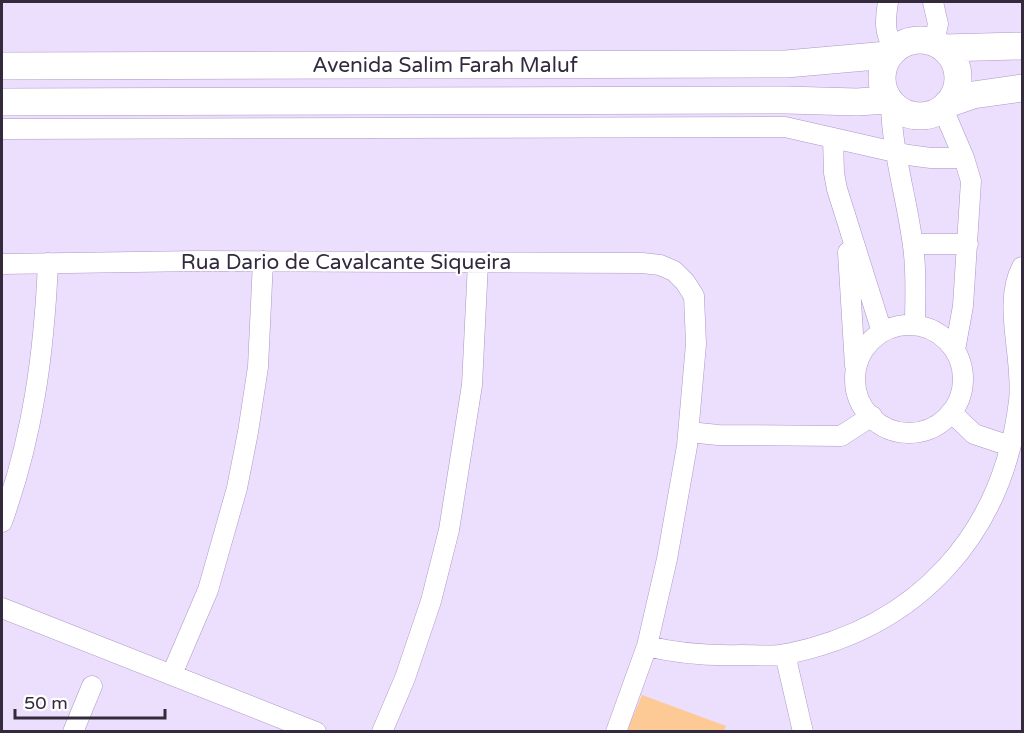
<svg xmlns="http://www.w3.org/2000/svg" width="1024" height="733" viewBox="0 0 1024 733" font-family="'Varela Round',sans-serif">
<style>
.green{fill:#fdc995}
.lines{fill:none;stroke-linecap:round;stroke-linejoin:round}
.street-casing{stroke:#ad96c7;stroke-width:21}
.secondary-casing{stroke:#ad96c7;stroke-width:28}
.street{stroke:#fff;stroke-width:20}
.secondary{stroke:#fff;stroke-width:27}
.labels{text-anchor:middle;stroke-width:4.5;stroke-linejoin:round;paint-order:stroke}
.street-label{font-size:21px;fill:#342a3e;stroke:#fff}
</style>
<rect width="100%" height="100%" fill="#ecdefd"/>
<path class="green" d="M642 695 726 726 724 731H627Z"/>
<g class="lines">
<g class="street-casing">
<path id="street" d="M888 2C885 22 884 31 894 50
M933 2 938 24 934 42
M891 104C892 153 907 198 913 246 917 272 915 299 915 325
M943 109 964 158 971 181 963 306 955 350
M2 129 785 127 908 155 931 158H964
M833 138 834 173 837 189 882 332
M913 244H968
M848 252 855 366
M2 264 200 261 642 263 660 265 674 271 685 282 694 296 696 344 687 446 667 559 647 646 616 732
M855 379a54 54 0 1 1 108 0a54 54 0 1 1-108 0Z
M951 412 974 434 1010 446
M689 432 718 435 841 436 872 416
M2 522C33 436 44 354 48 263
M2 608 316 732
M647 646C679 654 709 656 742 655 757 655 773 657 787 654 919 627 1003 534 1019 401 1024 358 1002 304 1022 267
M785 654 803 732
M172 674 208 590 237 488 248 432 258 367 263 261
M73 732 92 686
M382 732 405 678 431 601 449 530 472 385 478 263"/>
</g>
<g class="secondary-casing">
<path id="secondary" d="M882 78a38 38 0 1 1 76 0a38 38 0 1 1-76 0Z
M944 48 1022 46
M2 66 786 64 888 55
M2 102 786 100 857 102 888 100
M947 104 973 95 1022 88"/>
</g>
<use href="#street" class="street"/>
<use href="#secondary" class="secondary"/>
</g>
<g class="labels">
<g class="street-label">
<text x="445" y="72">Avenida Salim Farah Maluf</text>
<text x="346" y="269">Rua Dario de Cavalcante Siqueira</text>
</g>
</g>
<rect width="1024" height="733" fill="none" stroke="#342a3e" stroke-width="6"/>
<path d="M15 709v9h150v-9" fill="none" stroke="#342a3e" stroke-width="3"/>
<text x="24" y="709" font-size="18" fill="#342a3e" stroke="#ffffff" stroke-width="4.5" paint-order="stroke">50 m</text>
</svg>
